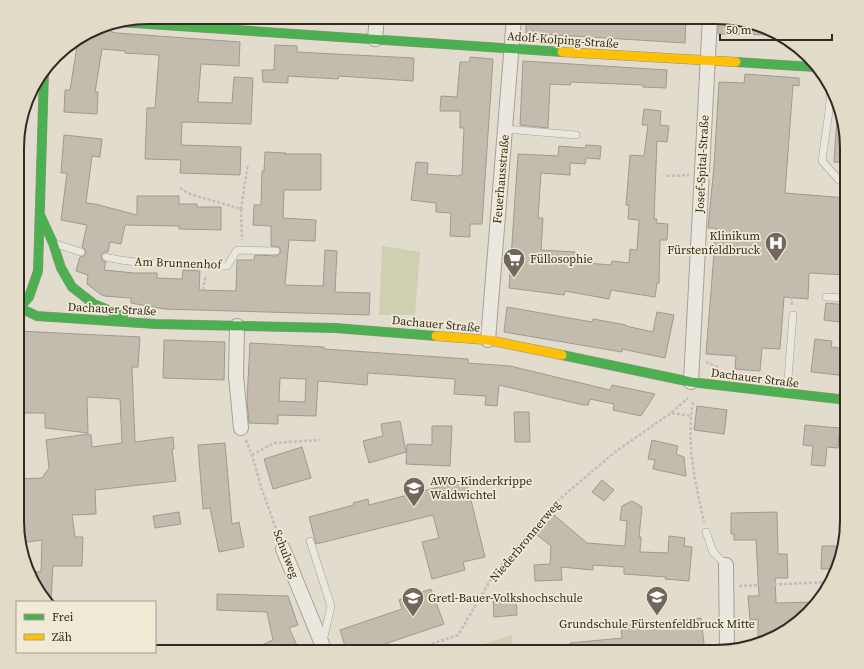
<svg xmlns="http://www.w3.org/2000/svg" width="864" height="669" viewBox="0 0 864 669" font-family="'Source Serif 4',serif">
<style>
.green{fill:#cfd0b2}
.building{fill:#c4bbaf;stroke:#a1998e;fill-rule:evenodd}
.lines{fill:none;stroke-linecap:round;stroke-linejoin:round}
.lane-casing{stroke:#a6a197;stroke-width:8}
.street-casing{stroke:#a6a197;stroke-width:16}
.fast-casing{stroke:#969186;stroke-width:10}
.slow-casing{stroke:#969186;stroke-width:10}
.path{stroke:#c2beb6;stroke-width:2.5;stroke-dasharray:3 2;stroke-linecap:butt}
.lane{stroke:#eae7df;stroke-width:7}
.street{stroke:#eae7df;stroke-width:14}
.fast{stroke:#4caf50;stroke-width:9}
.slow{stroke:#ffc107;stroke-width:9}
.labels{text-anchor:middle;stroke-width:3.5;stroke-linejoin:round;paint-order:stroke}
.street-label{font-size:12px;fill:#342a20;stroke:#f1ead5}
.poi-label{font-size:12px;fill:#342a20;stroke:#f1ead5;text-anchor:start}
.rim{fill:none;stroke:#342a20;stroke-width:2}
</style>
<rect width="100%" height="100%" fill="#e1dcce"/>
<path class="green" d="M382 246 420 252 415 315H379Z
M512 635 513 652H459Z"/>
<path class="building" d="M526 17H628V20L661 22 662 17H686L685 43 526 33Z
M718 17H724L766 27 776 34V35L718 34Z
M97 29 109 31V29L112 32 117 33 240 42 239 66 201 64 198 102 232 103 234 77 253 78 251 124 182 122 181 145 241 147 240 175 180 173 181 160 145 159 147 108H155L159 55 125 53V51L102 49 95 92H98L97 114 64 112 65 90H70L78 40Z
M275 45 297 46V52L414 58 413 81 339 76 338 79 288 76V83L263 82 262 70H274Z
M470 57 493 59 482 224H470V237L450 236 451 213 436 212V203L411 200 416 162 428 163 427 174 459 176V175H462L464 128H460V111H440L441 96 457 97 460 62H470Z
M523 61 667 70 666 88 643 87V85L571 82 570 85 550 84 548 128 520 125Z
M745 74 799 78V86L793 85 785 193 847 198V275L809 273 808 299 784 297 780 349 762 348 760 371 735 369 736 356 706 354 716 228H708L714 166 719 82 744 83Z
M644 109 661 111 660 125 669 126 667 142 657 141 654 219H657L656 223 668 224 667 240H660L659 283H657L655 297 611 290 609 299 565 291 564 295 509 288 518 154 558 156 559 146 585 148 586 145 601 146 600 159 586 158 585 164 570 163V175L541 173 538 218H543L541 250 575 252V262L611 265 612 261 629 263 630 249 637 250 639 220 628 219 629 205H626L630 155 644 156 648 125H642Z
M837 117H841L847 148V163L834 162Z
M64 135 102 139 100 157 92 156 86 203 95 204 137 215V196H179V204H197V207H221V230L179 229V226L125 225 121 244 110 242 108 252H104L101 255 102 260 106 262 104 270 134 273H157V278L182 279 183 270 200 271 199 290 236 291 237 260H254L255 255 276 256 280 253 281 251 279 247 271 246V226L253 225 254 205H261L262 171H264L265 152 286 153 285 154H321V190H284L283 218 316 220 315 241 289 240 285 285 323 286 325 250 337 251 335 292 370 293 369 315 164 309 131 303V298L104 296 100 294 87 284 88 275 76 271 80 257 84 256 86 253 85 249 82 247 87 225 61 220 67 173H61Z
M826 303 847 305V323L824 320Z
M507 307 592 322 593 319 626 325V326L653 332 657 312 674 315 665 358 622 349V352L504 332Z
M18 331 140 337 138 367H132L135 442 173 437 174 449H172L176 481 95 490 96 514 72 515 75 537H83L82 566H53L51 602H48L31 579 28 571 41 572 42 540 21 543 17 530V479L42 478 49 468 46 440 88 434 91 435 92 447 122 443 120 399 87 397 88 433 45 428V413H18Z
M815 339 832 341 831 347 847 349V376L811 372Z
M164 340 225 342 224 380 163 378Z
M250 343 324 347V349L468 359V363L510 366 610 390 612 385 655 394 641 416 613 410 614 404 590 399 588 405H583L499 385 497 406 485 405 486 396 454 394 455 379 368 373 367 385 318 381 316 416 278 415V424L249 423 247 401ZM280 378 306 379 305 402 279 401Z
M697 406 727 410 724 434 694 430Z
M514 412H529L530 442H515Z
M400 421 406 452 369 463 363 441 383 436 381 424Z
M805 425 840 428 838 448 827 447 825 466 811 465 813 446 803 445Z
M432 426H452L450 466 406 464 407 444 432 445Z
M652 440 678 446 676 454 684 457 686 476 653 469 655 460 648 459Z
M225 443 232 524 239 522 244 547 219 552 210 508 203 509 198 445Z
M302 447 311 478 273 489 264 459Z
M466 480 485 557 463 562 465 570 432 579 422 542 439 538 433 515 316 544 309 517 354 505 353 503 368 499 369 505Z
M602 480 614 490 604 501 592 492Z
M632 501 642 507 639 537H641L640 552 668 553 669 536 685 538 684 546 692 547 689 581 665 579 666 577 624 574V567L593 565V570L561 567 562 580 535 581 534 565 550 564 551 546 537 535 554 515 587 543 625 546 627 521 620 520 622 506Z
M179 512 181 524 155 528 153 516Z
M777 512 778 554H787L788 578H775L776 603 818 602 814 607 766 642 758 643V619L750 620 748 596H759L756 540H734V534H731V513Z
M822 546H843L837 569H821Z
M431 589 444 624 361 652H347L340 630 402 609 399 600Z
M217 594 288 596 298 625 289 628 300 652H246L273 640 267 612 217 610Z
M516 595 517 615 494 617 493 597Z
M701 618 705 652H571L570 643 622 638 621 626Z"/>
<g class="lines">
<g class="lane-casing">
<path id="lane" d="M831 89 829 111 822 161 839 180
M505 129 576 135
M56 244 81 252
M106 257C124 262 143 263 162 264 184 265 205 266 227 266L237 250 276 251
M826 297 847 298
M787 391 793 315
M706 532 713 552 726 565
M310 541 331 606 323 641"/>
</g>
<g class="street-casing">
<path id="street" d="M375 39 377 17
M237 326 236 376 241 428
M488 340 514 17
M691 382 710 17
M283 549 322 644 324 652
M726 565 727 650"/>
</g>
<g class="fast-casing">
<path id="fast" d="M118 22 562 52
M736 62 815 67
M41 217 53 243 61 268 72 287 94 304 123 316
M20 308 37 316 155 324 335 328 436 336
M18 309 29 297 38 271 44 72
M562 355 691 382 847 400"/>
</g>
<g class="slow-casing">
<path id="slow" d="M562 52 736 62
M436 336 488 340 562 355"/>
</g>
<path class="path" d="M18 131H26
M667 176 689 175
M180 188 190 194 241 209 242 240
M241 209 248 164
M203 290 206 275
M791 297 792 305
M706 362 718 367
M693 402C686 445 695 480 704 522
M672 413 691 416
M246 440 252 455 262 490 279 537
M252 455 274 443 320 440
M739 586 830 582
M408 652 458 635 494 574 554 504 615 452 671 413 688 398"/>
<use href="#lane" class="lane"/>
<use href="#street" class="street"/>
<use href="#fast" class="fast"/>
<use href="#slow" class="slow"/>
</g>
<defs>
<g id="hospital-pin" transform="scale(1.15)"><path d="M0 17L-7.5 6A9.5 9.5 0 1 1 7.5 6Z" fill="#71685d" stroke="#f1ead5"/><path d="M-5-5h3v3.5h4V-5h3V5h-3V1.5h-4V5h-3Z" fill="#fff"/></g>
<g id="supermarket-pin" transform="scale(1.15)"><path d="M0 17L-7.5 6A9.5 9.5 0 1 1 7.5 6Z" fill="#71685d" stroke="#f1ead5"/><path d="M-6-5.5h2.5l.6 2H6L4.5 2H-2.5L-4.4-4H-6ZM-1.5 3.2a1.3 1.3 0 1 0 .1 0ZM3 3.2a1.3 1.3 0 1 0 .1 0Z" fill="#fff"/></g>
<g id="school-pin" transform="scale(1.15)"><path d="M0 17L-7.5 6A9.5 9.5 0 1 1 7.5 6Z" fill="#71685d" stroke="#f1ead5"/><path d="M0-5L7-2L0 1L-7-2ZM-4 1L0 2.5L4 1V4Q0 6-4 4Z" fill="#fff"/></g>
<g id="university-pin" transform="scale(1.15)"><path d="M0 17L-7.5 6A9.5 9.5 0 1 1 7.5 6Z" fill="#71685d" stroke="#f1ead5"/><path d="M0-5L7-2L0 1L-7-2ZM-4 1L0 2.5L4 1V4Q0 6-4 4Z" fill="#fff"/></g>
</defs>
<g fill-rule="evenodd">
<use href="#hospital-pin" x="776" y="243"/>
<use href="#supermarket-pin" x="514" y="259"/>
<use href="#school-pin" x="414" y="488"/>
<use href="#school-pin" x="657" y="597"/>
<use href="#university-pin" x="413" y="598"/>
</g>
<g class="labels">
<g class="street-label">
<text transform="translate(563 40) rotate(4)" y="4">Adolf-Kolping-Straße</text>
<text transform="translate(702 164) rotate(-87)" y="4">Josef-Spital-Straße</text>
<text transform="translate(501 179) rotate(-85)" y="4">Feuerhausstraße</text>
<text transform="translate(178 263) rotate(2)" y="4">Am Brunnenhof</text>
<text transform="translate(112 309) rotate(3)" y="4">Dachauer Straße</text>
<text transform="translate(436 324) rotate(5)" y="4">Dachauer Straße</text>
<text transform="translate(755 378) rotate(7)" y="4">Dachauer Straße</text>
<text transform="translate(525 541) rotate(-50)" y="4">Niederbronnerweg</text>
<text transform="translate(286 554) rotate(69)" y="4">Schulweg</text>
</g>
<g class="poi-label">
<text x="760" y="240" text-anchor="end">Klinikum<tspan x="760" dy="14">Fürstenfeldbruck</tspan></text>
<text x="530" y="263">Füllosophie</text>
<text x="430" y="485">AWO-Kinderkrippe<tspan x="430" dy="14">Waldwichtel</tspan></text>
<text x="428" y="602">Gretl-Bauer-Volkshochschule</text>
<text x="657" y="628" text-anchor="middle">Grundschule Fürstenfeldbruck Mitte</text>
</g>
</g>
<path d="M0 0H864V669H0ZM148 24H716A124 124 0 0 1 840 148V521A124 124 0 0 1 716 645H148A124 124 0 0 1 24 521V148A124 124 0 0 1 148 24Z" fill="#e2dbc7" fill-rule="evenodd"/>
<path class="rim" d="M148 24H716A124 124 0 0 1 840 148V521A124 124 0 0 1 716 645H148A124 124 0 0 1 24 521V148A124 124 0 0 1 148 24Z"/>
<rect x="16" y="601" width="140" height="52" fill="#f1ead5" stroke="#a59d8d"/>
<rect x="24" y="614" width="20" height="6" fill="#4caf50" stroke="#a59d8d"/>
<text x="52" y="621" font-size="12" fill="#342a20">Frei</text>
<rect x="24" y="634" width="20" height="6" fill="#ffc107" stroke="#a59d8d"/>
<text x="52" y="641" font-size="12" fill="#342a20">Zäh</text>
<path d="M720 34v6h112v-6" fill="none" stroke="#342a20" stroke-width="2"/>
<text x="726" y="34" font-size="12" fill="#342a20" stroke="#f1ead5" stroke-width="3" paint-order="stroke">50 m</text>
</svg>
